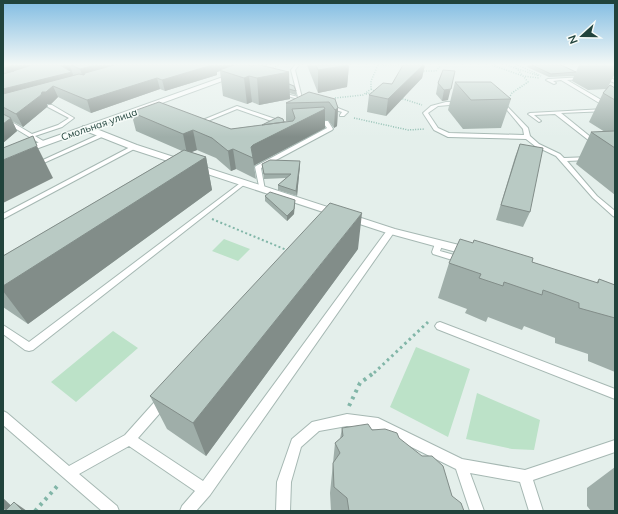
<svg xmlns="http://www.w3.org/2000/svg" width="618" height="514" viewBox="0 0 618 514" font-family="Mulish,sans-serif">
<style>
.green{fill:#bce2c8}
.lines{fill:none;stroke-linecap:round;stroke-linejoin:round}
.service-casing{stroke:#a6b8b3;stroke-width:2}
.minor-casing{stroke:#a6b8b3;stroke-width:2}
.tertiary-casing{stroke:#a6b8b3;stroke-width:2}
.path-far3{stroke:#82b6a8;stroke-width:1.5;stroke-dasharray:1 1.5;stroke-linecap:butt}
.path-far2{stroke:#82b6a8;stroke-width:2;stroke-dasharray:2 2.5;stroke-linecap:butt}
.path-far1{stroke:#82b6a8;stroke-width:3;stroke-dasharray:2.5 3.5;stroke-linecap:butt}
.path{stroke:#82b6a8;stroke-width:4;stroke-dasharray:3 4.5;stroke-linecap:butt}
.service{fill:#fff;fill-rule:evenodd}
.minor{fill:#fff;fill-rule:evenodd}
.tertiary{fill:#fff;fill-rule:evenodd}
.wall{fill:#9faea9}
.shaded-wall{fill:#828d89}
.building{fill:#b9cac4;stroke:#828d89}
.labels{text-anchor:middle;stroke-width:3;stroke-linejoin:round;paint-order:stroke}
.far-street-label{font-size:10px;fill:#21433c;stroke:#f6fbf8}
</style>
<rect width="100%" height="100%" fill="#e4efeb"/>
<path class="green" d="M224 239 250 249 238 261 212 251Z
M113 331 138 348 76 402 51 382Z
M416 347 470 369 448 437 390 407Z
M477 393 540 420 534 450 512 449 466 439Z"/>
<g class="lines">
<g class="service-casing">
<path id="service" d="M295 65H299L295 70 302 98 309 100V102L277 93 279 92 298 97 291 70Z
M604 76 615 80V83L603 78Z
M585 77 584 79 567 80 610 105V107H606L561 80 553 81 556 83 554 84 546 80 548 79Z
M446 102H460L462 103 460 104 438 106 428 113 438 128 449 133 524 135 523 129 503 105 498 104 504 103 528 128 530 136 539 144 560 154 564 158 591 157 592 158 589 160 567 161 597 196 615 211V217L613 216 593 198 556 156 535 146 526 139 448 137 434 130 423 113 431 106Z
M48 105H52L74 118 62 127 35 136 45 142V144H41L3 121V118H5L32 134 58 125 69 118 48 107Z
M326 105H330L348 112 344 116H340V115L342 112 326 107Z
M237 106 284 122 285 123 280 124 237 109 198 125 193 124Z
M605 109H607V111L561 113 598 143V145L596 146 555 114 534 115 541 121 539 122 528 114 530 113Z
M326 121H328L333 129 332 130 261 168 265 190 264 191H260L255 167 256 166 327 128 324 124 316 125 313 123Z
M102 133 105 135 104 136 37 166H33L32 165Z
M134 145 136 146V148L3 219V214Z
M243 181 246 183 245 184 33 350 29 351 25 350 3 334V325L29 342Z
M388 229H394L395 231 210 495 196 511H180L182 506 195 491 129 446 79 474 117 506 119 511H102L3 425V411L7 413 69 466 125 435 159 397 163 396 167 397 169 401 167 405 138 438 203 481Z
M436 241H442L443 243 440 251 465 258 466 260 465 262 462 263 433 254 432 252Z
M440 322 615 389V399L437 329 435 326 437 323Z
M347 414 378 418 462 459 525 470 615 440V452L533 480 543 511H529L520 482 470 473 484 511H470L456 469 377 430 347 426 319 431 301 447 291 482 290 511H276L277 482 292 439 312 422Z"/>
</g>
<g class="minor-casing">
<path id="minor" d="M83 126H89L137 145 395 229 475 249 477 252 471 256 387 233 131 149 83 130Z"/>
</g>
<g class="tertiary-casing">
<path id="tertiary" d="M257 65H266L3 161V155Z"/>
</g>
<path class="path-far3" d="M378 65H405
M492 65 523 76 539 78
M506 65 539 76
M518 65 541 76
M273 68 279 65
M421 71H436L441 65
M366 94 376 92 371 89
M335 98 363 95 371 89V81L378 65
M400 98 422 105
M509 98 512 93 528 82 514 65
M354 118 408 130 425 129"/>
<path class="path-far2" d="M212 219 289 251"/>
<path class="path-far1" d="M374 373 428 322"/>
<path class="path" d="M349 406 360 383 375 372
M35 511 60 483"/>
<use href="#service" class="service"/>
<use href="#minor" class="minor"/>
<use href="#tertiary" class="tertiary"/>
</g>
<path class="wall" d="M3 65H248L289 72V84L296 91V95L289 93 290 99 259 105 252 102 247 104 223 96 220 71 217 72V75L165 91 160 89 91 113 58 97 51 104H47V107L23 127 12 121 17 131 3 143Z
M307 65H349L347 87 318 93Z
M403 65H425L422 78 386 116 367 112 369 95 392 84Z
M528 65H561L576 72 579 65H615V73L608 87 615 88V195L576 164 591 132H605L589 122 603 93 606 89 588 90 572 81 574 76 549 77 527 67Z
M443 70 448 100 442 101 436 94 438 83Z
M455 82 511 99 501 128 463 129 448 110Z
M335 99 338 108 337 126 334 128 328 120H325V128L255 165 254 166 256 179 236 169 231 171 216 158 197 150 191 152 206 157 212 190 28 324 3 307V256L182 151 136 131 131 112 231 129 290 121H286V103Z
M520 144 530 212 523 227 496 220 515 157Z
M262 164 300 165 297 196 278 190V185L286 178 264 179Z
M265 196 295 200 294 214 287 221 265 201Z
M358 249 206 456 167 429 150 396Z
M532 262 596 283 599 279 615 285V372L588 361V354L555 343V338L524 326 522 330 488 317 486 322 465 313 467 309 438 298 449 263Z
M342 428 372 430 399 438 452 496 464 511H331L330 493 335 443 340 439Z
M615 467V511H591L587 506V488Z"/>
<path class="shaded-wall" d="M3 65H69L72 71 66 73 72 72 76 83 57 88 53 86 58 97 51 104H47V107L23 127 16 114 41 95 42 92H46L47 90 3 102V89L62 74 58 66 17 77 14 71H13L16 77 10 79 5 68 3 67Z
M96 65H138L84 80 80 69Z
M211 65H237L219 70 220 71 217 72V75L165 91 162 80Z
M349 65 347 87 318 93V70Z
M423 65H425L422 78 386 116 388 99Z
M455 71 448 100 442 101 444 90Z
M289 72 290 99 259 105 257 78Z
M249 76 252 102 247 104 244 78Z
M157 78 160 89 91 113 87 100Z
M338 108 337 126 334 128 335 110Z
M325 109V128L255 165 254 166 251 147 253 139 286 126Z
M11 118 17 131 3 143V124Z
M193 130 197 150 187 154 183 134Z
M37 146 53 178 3 203V160Z
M233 149 236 169 231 171 228 151Z
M206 157 212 190 28 324 3 291V286Z
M300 161V165L297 196 296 191Z
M295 200 294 214 287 221V216Z
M362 213 358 249 206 456 193 423Z
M3 498 17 511H7L3 508Z
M14 502 27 511H23Z"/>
<path class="building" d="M3 65H14L5 68 3 67Z
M32 65H60L72 72 3 89V74L14 71H13Z
M71 65H96L80 69Z
M114 65H212L162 80 157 78 87 100 53 86 46 92H42L41 95 16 114 3 107V94L79 74 84 75 85 73Z
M234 65H248L252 66 255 65H260L289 72 257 78 249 76 244 78 219 70Z
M316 65H348L318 70Z
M403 65H423L388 99 369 95 383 83 392 84Z
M532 65H561L576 72 551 74Z
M443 70 455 71 451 89 444 90 438 83Z
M455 82H491L511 99 471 100Z
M289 84 294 86 296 91 289 89Z
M610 85 615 88V100L603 93Z
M309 92 335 99 338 108 335 110 329 102 286 103Z
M159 102 231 129 293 121 295 118 292 109 324 107 325 109 253 145 251 147 253 158 233 149 228 151 212 138 193 130 183 134 131 112Z
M3 114 11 118 3 124Z
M278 117 283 119 284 122 262 125Z
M614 131H615V148L591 132Z
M33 136 37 146 3 160V148Z
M520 144 543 148 530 212 501 205Z
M184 150 206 157 3 286V256Z
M270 160 300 161 296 191 278 185 291 174H264L262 164Z
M270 192 295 200 294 209 287 216 265 196Z
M330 203 362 213 193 423 150 396Z
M460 239 473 243 474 240 533 258 532 262 598 283 599 279 615 285V318L579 308V303L543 290 542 295 504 282 503 286 479 278 481 274 449 263Z
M368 424 372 430 385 429 397 433 399 438 422 456H432L443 466 452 496 461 503 464 511H349L347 498 334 487 333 463 340 453 335 443 343 436 342 428Z
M14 502 23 511H3V508L6 510Z"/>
<linearGradient id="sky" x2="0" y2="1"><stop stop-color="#81bce2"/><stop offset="0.47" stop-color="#f3f8f6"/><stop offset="1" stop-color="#f3f8f6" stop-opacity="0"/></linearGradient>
<rect width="618" height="137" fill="url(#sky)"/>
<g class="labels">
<g class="far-street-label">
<text transform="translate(99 124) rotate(-19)" y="4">Смольная улица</text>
</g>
</g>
<rect width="618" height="514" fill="none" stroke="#21433c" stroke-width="8"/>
<g transform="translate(582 36) rotate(249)" stroke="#f6fbf8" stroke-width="3" paint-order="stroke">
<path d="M0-3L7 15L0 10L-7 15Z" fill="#21433c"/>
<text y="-6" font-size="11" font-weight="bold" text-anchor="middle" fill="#21433c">N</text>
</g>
</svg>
